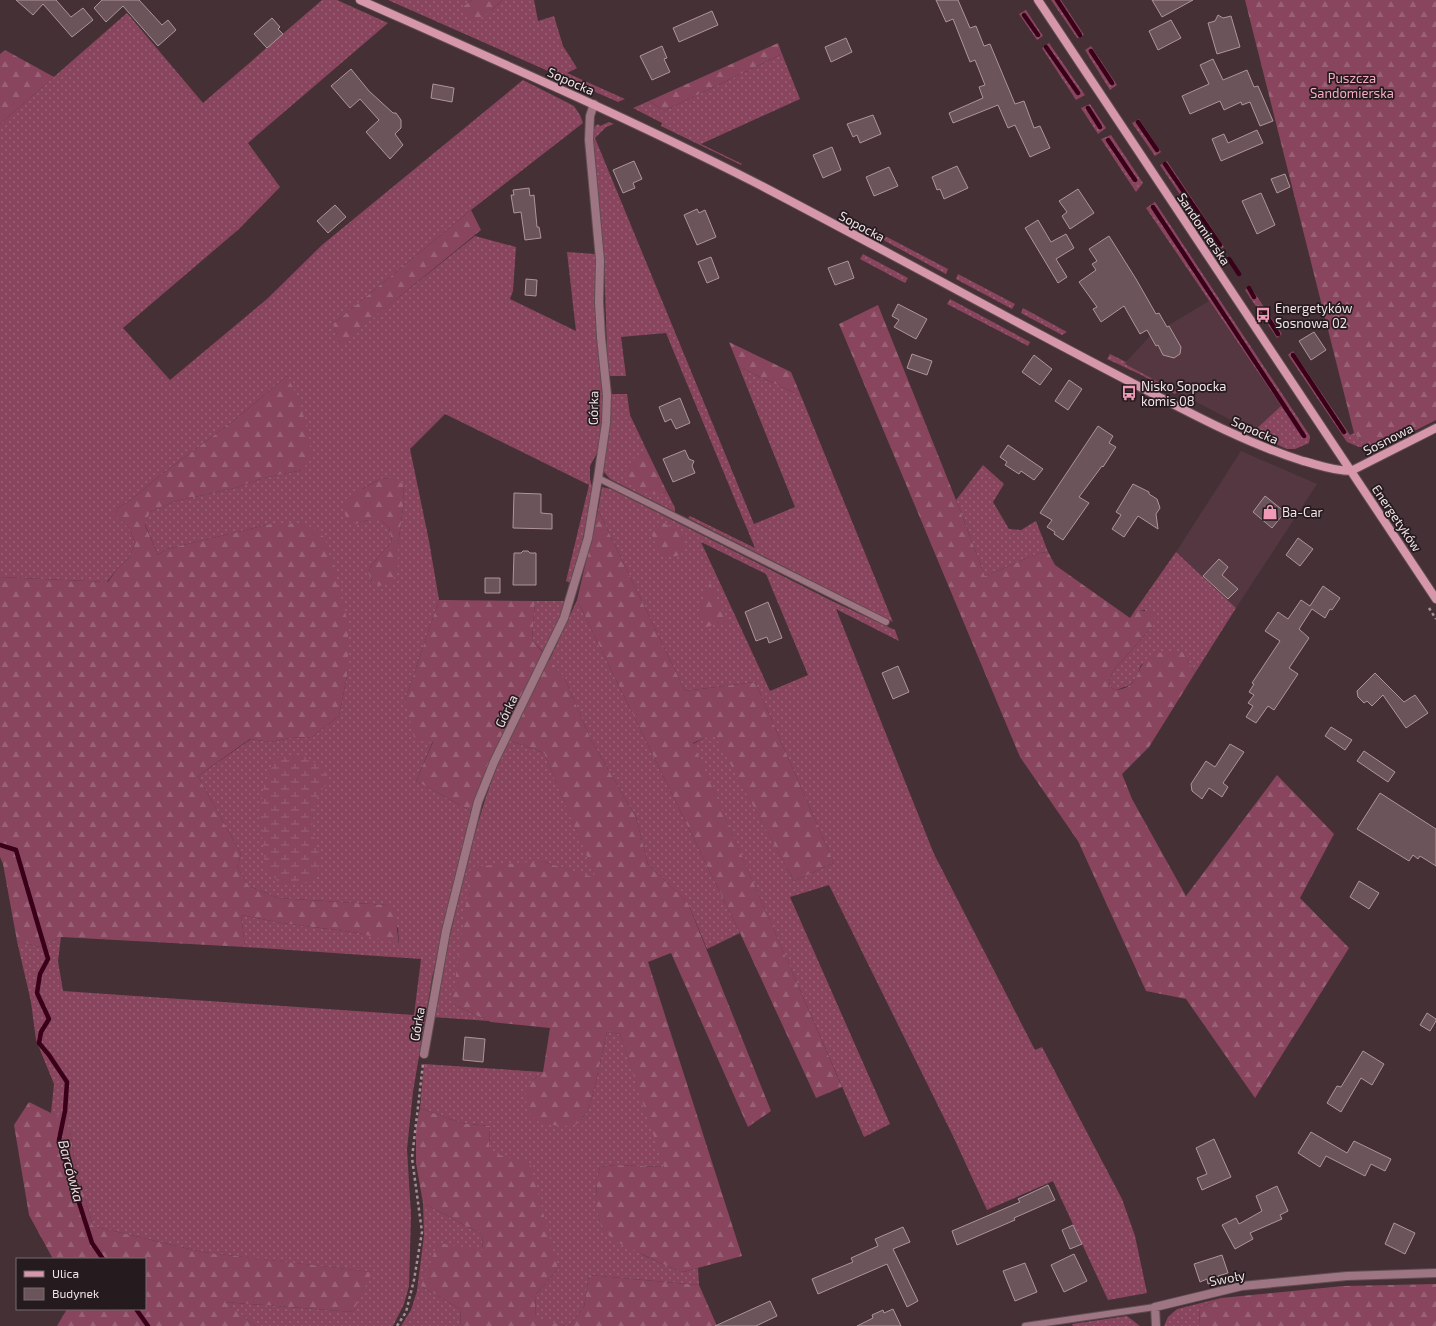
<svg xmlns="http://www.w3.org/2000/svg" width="1436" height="1326" viewBox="0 0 1436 1326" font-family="'Exo 2',sans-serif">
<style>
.built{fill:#543740}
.grass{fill:url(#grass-dots);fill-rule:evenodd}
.forest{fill:url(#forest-firs)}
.wetland{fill:url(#wetland-marsh)}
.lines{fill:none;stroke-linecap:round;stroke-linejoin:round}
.stream{stroke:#3a001a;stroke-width:4.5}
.building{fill:#6c545b;stroke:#af949c}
.lane-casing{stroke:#614d52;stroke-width:8}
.street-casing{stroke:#614d52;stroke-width:10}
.secondary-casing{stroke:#614d52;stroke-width:10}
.path{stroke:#a29196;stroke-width:2.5;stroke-dasharray:3 3;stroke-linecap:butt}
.lane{stroke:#9e7582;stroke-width:6}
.street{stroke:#9e7582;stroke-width:8}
.secondary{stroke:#d797ab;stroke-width:8}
.labels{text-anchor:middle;stroke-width:3.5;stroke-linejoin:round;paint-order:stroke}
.park-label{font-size:13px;fill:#f6adc4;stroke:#251b1e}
.street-label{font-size:13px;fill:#f1e3e7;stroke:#251b1e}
.poi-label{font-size:13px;fill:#f1e3e7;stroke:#251b1e;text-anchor:start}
.water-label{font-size:14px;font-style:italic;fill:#f4dae1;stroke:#251b1e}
</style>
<defs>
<pattern id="grass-dots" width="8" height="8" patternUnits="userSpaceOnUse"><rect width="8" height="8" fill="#89455e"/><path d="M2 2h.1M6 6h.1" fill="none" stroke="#9a6075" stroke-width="1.8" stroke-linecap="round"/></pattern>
<pattern id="forest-firs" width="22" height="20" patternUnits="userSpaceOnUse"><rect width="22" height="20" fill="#89455e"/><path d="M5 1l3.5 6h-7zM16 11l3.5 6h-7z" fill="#9a6075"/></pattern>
<pattern id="wetland-marsh" width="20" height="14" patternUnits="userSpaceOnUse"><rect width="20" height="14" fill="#89455e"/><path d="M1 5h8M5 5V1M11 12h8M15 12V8" fill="none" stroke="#9a6075"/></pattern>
</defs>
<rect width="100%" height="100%" fill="#453036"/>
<path class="built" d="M1209 301 1281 406 1254 431 1227 418 1124 364 1149 337Z
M1241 451 1317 484 1236 608 1176 552Z"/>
<path class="grass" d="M322 0H337L388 23 248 143 280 187 239 229 123 328 170 380 267 299 322 245 523 80 574 106 580 115 583 123 471 210 333 324 340 344 475 236 516 247 513 291 510 299 576 331 567 252 595 254 597 334 603 404 599 446 597 453 590 466V479L592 487 591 500 573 584 566 581 589 485 445 414 410 449 429 541 439 600 405 700 433 741 416 781 471 811 432 978 413 1092 407 1149 411 1215 409 1286 404 1304 393 1326H256L224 1302 353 1312 371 1272 202 1252 93 1226 74 1159 69 1123 51 1113 54 1084 36 1040 31 1002 17 941 40 947 61 937 58 961 63 991 414 1015 421 959 245 947 241 915 282 923 359 933 399 943 398 929 387 905 278 898 249 886 237 867 241 854 198 776 251 739 271 742 290 738 312 737 339 716 348 671 270 524 167 549 158 555 145 524 150 512 176 501 235 488 263 478 303 470 287 376 232 422 158 477 131 500 119 507 114 514 130 529 135 544 129 558 117 569 107 582 0 577V124L127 13 203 103ZM390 478 403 485 404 501 398 545V568L372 581 368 573 371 566 392 541 389 528 381 520H368L357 524 362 489 380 479Z
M388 0H472L465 5 492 10 502 0H534L538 21 554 16 563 46 577 68 567 73 625 99 618 102Z
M1051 0H1061L1084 35 1077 38Z
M1026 10 1043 36 1037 40 1019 14Z
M1049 43 1085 95 1076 100 1042 48Z
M1091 46 1117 85 1110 90 1085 50Z
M782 54 800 99 701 144 738 162 742 164 741 165 661 126 662 123 633 108 649 101 664 111Z
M1090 104 1106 128 1098 134 1081 108Z
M1139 119 1161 152 1155 156 1132 123Z
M609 122 614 124 606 127 595 138 754 524 795 507 739 367 801 396 893 622 688 518 690 516 755 548 666 333 621 337 626 376H608L604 261 592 138 595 126 598 124 600 126Z
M1111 135 1143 183 1136 192 1101 139Z
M1167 161 1224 247 1218 251 1160 165Z
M1155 202 1310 436 1309 443 1295 449H1287L1248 432 1247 428 1254 431 1281 406 1146 208Z
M887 237 948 269 946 274 885 241 883 239Z
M863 254 908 278 905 283 860 259Z
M958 274 1015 304 1012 309 956 279Z
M1250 286 1282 334 1277 338 1245 290Z
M950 299 1030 342 1028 346 947 304Z
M1023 308 1067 332 1062 335 1021 313Z
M1293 351 1350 435 1354 433 1367 447H1359L1347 442 1288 355Z
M1110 354 1126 362 1125 364 1177 392 1175 394 1150 382 1151 380C1136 372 1122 366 1107 359Z
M608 394H627L630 415 648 453 637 457 665 494 666 490 675 508V512L610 479 603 471Z
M983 465 1004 484 993 502 1009 529 1021 530 1036 521 1048 552 1039 553 985 576 956 500Z
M602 487 611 489 834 602 895 630 899 641 836 609 934 854 1035 1050 1042 1047 1122 1199 1135 1236 1147 1293 1108 1300 1053 1181 987 1210 953 1136 829 885 790 897 890 1124 864 1137 693 744 714 733 794 881 834 863 755 682 685 691 598 510ZM701 542 766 574 808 675 770 691Z
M1176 552 1236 608 1195 673 1183 652 1156 654 1141 665 1136 678 1130 685 1116 690 1110 687 1109 681 1113 671 1152 627 1145 610 1139 611 1136 609Z
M577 600 740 933 707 949 688 903 648 864 636 817 591 740 564 677 549 661Z
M535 601H567L545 654 532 640Z
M508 740 544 753 597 879 541 861 452 1004 489 1021 433 1017C443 966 454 915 467 865 477 823 490 780 508 740Z
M607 1032 620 1034 665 1167 616 1165 600 1167C594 1188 597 1207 601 1228L643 1255 660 1263 683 1272 698 1268 699 1285 589 1275 584 1307 569 1326H566L535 1318 536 1294 558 1269 489 1152 490 1126 461 1123 420 1108 424 1064 543 1072 533 1079 581 1120 588 1110 593 1094Z
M423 1203 483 1235 482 1250 421 1286 460 1309 461 1326H401L411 1310 417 1291 424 1235Z
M1221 1298 1199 1308 1200 1326H1164L1168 1317 1177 1309Z
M1127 1316 1140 1326H1073L1072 1324Z"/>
<path class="forest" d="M472 0H502L492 10 474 23 461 11 465 5Z
M1245 0H1436V420L1385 446 1382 442 1367 447 1354 433Z
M778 43 782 54 664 111 649 101Z
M5 50 54 77 0 124V54Z
M471 210 481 230 340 345 333 324Z
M878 305 956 500 985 576 1039 553 1048 552 1055 565 1130 618 1136 609C1141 612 1146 610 1151 612L1155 619 1152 627 1113 671 1109 681 1110 687 1116 690C1144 687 1132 664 1155 654 1163 651 1174 652 1183 652L1195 673 1149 747 1122 774 1132 799 1186 896 1277 775 1334 834 1300 898 1349 948 1255 1098 1186 999 1146 991 1078 841 1020 757 839 324Z
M729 342 791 372 801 396 739 367Z
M287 376 300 402 313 454 303 470 263 478 235 488 176 501 150 512 145 525 158 555 167 549 270 524 306 523 325 538 348 623V671L339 716 312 737 290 738 271 742 250 739 198 776 241 854 237 867 249 886 278 898 387 905 395 914 399 944 359 933 282 923 241 915 245 947 61 937 40 947 17 941 3 864 0 857V577L108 582 117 569 129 558 135 544 130 529 113 514 119 507 131 500 158 477 232 422Z
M648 453 666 490 665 494C651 495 620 489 627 469 628 465 633 459 636 457 640 455 645 454 648 453Z
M390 478 403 484 404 501 398 545V568L392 582 380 586 372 581 368 573 371 566 392 541 389 528 381 520H368L357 524 347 519 342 507 348 497 380 479Z
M598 510 685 691 755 682 834 863 794 881 714 734 693 743 842 1087 816 1098 740 933 577 600Z
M660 521 687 535 683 550 680 555C662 561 654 545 651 530Z
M710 583 728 623 723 622 707 627C694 613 703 598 710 583Z
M439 600 535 601 532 640 564 677 591 740 636 817 648 864 688 903 771 1111 748 1127 671 953 648 962 742 1256 683 1272 660 1263 615 1241 601 1228 596 1203 597 1179 600 1167 616 1165 664 1167 620 1034 607 1032 593 1094 588 1110 581 1120 575 1125 563 1126 542 1124 530 1116C523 1093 522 1086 543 1072L550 1028 491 1022 452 1004 471 867 541 861 596 878 544 753 508 740 500 739 471 811 416 781 433 742 415 741 405 700Z
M29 1102 69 1122 74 1159 93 1226 202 1252 372 1272 353 1312 225 1302 256 1326H57L67 1309H145V1259H53L29 1215 14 1125Z
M420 1108 461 1123 490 1126 489 1152 530 1163 558 1269 536 1294 535 1317 566 1326H461L460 1309 421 1286 438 1243 482 1250 483 1235 423 1203 416 1163V1128Z
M589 1275 699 1285 717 1326H569L584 1307Z
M1436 1284V1326H1200L1199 1308 1221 1298 1343 1286Z"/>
<path class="wetland" d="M300 755C316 762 322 766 331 781L323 788 315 801 312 830 320 856 318 874 303 884 279 883 265 866 261 826V805L264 784 268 777 275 758Z"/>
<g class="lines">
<path class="stream" d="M1057 0 1080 35
M1024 15 1038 35
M1046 47 1078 93
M1091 51 1112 83
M1088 108 1100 127
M1138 122 1157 150
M1108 140 1135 180
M1165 164 1220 245
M1153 207 1304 436
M1229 259 1239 274
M1249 288 1254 297
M1263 310 1278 334
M1293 355 1344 432
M0 845 16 850 48 959 40 974 37 993 49 1019 41 1032 39 1043 49 1055 67 1082 65 1111 59 1140 92 1243 103 1259
M136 1309 148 1326"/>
</g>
<path class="building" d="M16 0H56L71 17 83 8 93 20 72 37 43 4 33 15Z
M102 0H139L162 25 168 20 176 30 158 46 123 6 106 22 94 8Z
M936 0H958L970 28 976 26 984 46 990 44 1015 104 1024 101 1034 128 1040 126 1050 148 1030 157 1015 125 1008 128 998 105 953 123 949 113 983 98 979 87 985 85 975 60 970 62 953 19 946 22Z
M1152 0H1193L1162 17Z
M712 11 718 25 679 42 673 28Z
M1218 15 1223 18 1231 16 1240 47 1217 54 1208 23 1215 21Z
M272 18 280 27 278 29 283 34 267 48 254 34Z
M1171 20 1181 38 1158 50 1149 31Z
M846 38 852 52 831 62 825 47Z
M662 46 667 58 664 59 670 72 652 80 640 56Z
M1213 59 1223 80 1247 70 1254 87 1258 86 1273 121 1260 126 1250 102 1242 105 1241 102 1224 110 1220 101 1190 114 1182 96 1209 84 1200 65Z
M351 69 369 91 393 113H396L401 120V128L395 134 403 145 390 159 366 132 379 120 360 99 350 108 331 86Z
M433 84 454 88 452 102 431 98Z
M873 115 881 134 860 143 857 135 853 137 847 124Z
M1257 130 1263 143 1221 161 1212 139 1224 134 1228 143Z
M832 147 841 170 823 178 813 155Z
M634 161 642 179 633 183 635 188 623 193 613 170Z
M957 166 968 188 944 199 940 189 937 190 932 177Z
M889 167 898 186 874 196 866 177Z
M1285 174 1290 187 1277 193 1271 179Z
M529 188 530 196 534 195 537 227H539L541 238 525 240 521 212 514 213 511 195H514L513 190Z
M1078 189 1094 213 1070 229 1062 216 1067 212 1059 201Z
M1261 193 1275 225 1257 234 1242 201Z
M335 205 346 217 328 233 317 221Z
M697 209 699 213 705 210 716 237 697 245 684 215Z
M1038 220 1051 242 1066 234 1074 248 1056 259 1067 277 1058 283 1025 228Z
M1109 236 1136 279 1156 314 1159 313 1167 327 1169 326 1181 347 1180 354 1174 358 1163 355 1158 345 1156 346 1147 330 1140 334 1124 306 1101 322 1093 309 1097 307 1079 282 1096 270 1092 264 1097 261 1089 249Z
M711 257 719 278 707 283 698 262Z
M848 261 854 278 835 285 828 268Z
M526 279 537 280 536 296 525 295Z
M898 304 927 319 916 339 894 327 899 320 892 316Z
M1314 332 1326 350 1311 360 1299 341Z
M912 354 932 361 927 375 907 368Z
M1034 355 1052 369 1040 385 1022 372Z
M1069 380 1082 389 1068 410 1055 401Z
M680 398 690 423 676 429 671 419 665 422 659 407Z
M1098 426 1113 436 1109 443 1116 447 1103 467 1102 466 1079 497 1089 503 1063 540 1054 534 1055 532 1047 527 1052 520 1040 513Z
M1008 445 1043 469 1034 480 1021 471 1019 474 1005 465 1007 462 1000 457Z
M685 450 689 459 694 461 692 466 695 473 673 482 663 459Z
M1133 484 1149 492V494L1157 499 1160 508 1156 514 1158 529 1138 516 1124 537 1112 529 1121 515 1116 512Z
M514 493 541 494V513L552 514V529L513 528Z
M1265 496 1285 512 1272 528 1253 512Z
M1298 538 1313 549 1300 566 1286 555Z
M523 551H528L530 553H536V585H513L514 553H521Z
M1219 559 1228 567 1222 575 1238 589 1228 599 1203 576Z
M485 578H500V593H485Z
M1323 586 1340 598 1332 610 1330 609 1325 618 1312 609 1299 629 1309 638 1289 668 1298 674 1274 710 1268 706 1256 723 1246 717 1253 706 1248 703 1254 695 1249 692 1254 684 1252 683 1280 641 1265 631 1278 612 1288 619 1301 600 1310 606Z
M768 602 782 638 769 643 767 637 756 641 745 612Z
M898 666 909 692 893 699 882 673Z
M1375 673 1404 702 1415 695 1428 713 1406 728 1383 695 1372 706 1367 701 1364 703 1358 697 1357 691Z
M1331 727 1352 740 1345 750 1325 736Z
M1230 744 1244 752 1223 783 1228 787 1222 797 1209 788 1202 799 1192 791 1191 784 1206 761 1215 767Z
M1364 751 1395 772 1388 782 1357 761Z
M1380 793 1436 829V866L1420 856 1418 859 1413 855 1409 861 1357 829Z
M1359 881 1379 893 1369 909 1350 897Z
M1427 1013 1436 1019V1021L1430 1031 1420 1025Z
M465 1037 485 1039 483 1062 463 1060Z
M1363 1051 1384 1064 1372 1085 1361 1078 1341 1112 1327 1103 1337 1086 1341 1087Z
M1311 1132 1347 1153 1354 1141 1391 1159 1385 1171 1371 1164 1365 1176 1326 1156 1320 1167 1298 1153Z
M1214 1139 1231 1177 1202 1190 1197 1178 1207 1174 1196 1148Z
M1048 1185 1055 1200 1014 1218 1015 1220 957 1245 952 1231 1020 1202 1018 1199Z
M1277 1186 1288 1211 1280 1215 1282 1219 1250 1233 1253 1239 1235 1249 1222 1225 1236 1218 1239 1224 1262 1211 1256 1196Z
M1394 1223 1415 1233 1405 1254 1385 1244Z
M1073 1225 1082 1244 1070 1249 1062 1230Z
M903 1227 910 1242 893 1249 918 1301 907 1307 887 1264 818 1294 812 1279 853 1262 851 1258 878 1246 875 1239Z
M1074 1254 1087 1281 1064 1292 1051 1265Z
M1222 1255 1228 1273 1218 1276 1220 1280 1208 1284 1207 1279 1200 1282 1194 1264Z
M1025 1263 1037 1292 1015 1301 1003 1271Z
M770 1301 777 1316 756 1326H715Z
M893 1309 901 1326H857L873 1318 872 1315 883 1310 884 1313Z"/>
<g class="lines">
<g class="lane-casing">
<path id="lane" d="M598 478 886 622
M1025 1326 1155 1307"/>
</g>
<g class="street-casing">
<path id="street" d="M424 1054 446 931 478 802 494 762 564 618 588 538 598 478 606 423 607 395 601 337 599 302 600 260 589 140 590 116 594 104
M1156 1326 1155 1307 1242 1286 1347 1276 1436 1273"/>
</g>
<g class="secondary-casing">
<path id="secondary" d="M360 0C493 59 626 117 756 183 885 250 1012 321 1142 388 1194 415 1246 443 1303 461 1319 465 1334 471 1351 471L1436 428
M1038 0 1436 599"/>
</g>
<path class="path" d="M1429 608 1436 619
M397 1326 406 1312 414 1280 422 1232 412 1158 423 1064"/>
<use href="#lane" class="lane"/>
<use href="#street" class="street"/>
<use href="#secondary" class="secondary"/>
</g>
<defs>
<g id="bus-bare" transform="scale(1.2)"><path d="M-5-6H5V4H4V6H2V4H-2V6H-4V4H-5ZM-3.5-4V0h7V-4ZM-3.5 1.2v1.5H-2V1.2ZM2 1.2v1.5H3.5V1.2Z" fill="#f09ab6" stroke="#251b1e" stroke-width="2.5" paint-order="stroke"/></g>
<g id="shop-bare" transform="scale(1.2)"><path d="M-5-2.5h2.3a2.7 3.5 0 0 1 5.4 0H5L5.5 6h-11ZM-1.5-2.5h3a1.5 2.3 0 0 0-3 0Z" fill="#f09ab6" stroke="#251b1e" stroke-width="2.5" paint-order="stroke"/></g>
</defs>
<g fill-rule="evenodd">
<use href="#bus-bare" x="1263" y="315"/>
<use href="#bus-bare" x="1129" y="393"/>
<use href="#shop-bare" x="1270" y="512"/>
</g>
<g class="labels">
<g class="park-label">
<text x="1352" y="83">Puszcza<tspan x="1352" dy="15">Sandomierska</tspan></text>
</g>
<g class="street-label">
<text transform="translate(571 81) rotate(24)" y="5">Sopocka</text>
<text transform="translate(862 226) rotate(28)" y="5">Sopocka</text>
<text transform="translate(1204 229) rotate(56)" y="5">Sandomierska</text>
<text transform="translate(593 408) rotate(-89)" y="5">Górka</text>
<text transform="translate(1255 430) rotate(24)" y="5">Sopocka</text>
<text transform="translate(1388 439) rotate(-27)" y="5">Sosnowa</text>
<text transform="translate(1397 518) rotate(56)" y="5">Energetyków</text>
<text transform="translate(506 711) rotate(-64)" y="5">Górka</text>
<text transform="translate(417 1024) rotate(-80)" y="5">Górka</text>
<text transform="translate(1227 1278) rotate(-11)" y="5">Swoły</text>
</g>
<g class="poi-label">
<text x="1275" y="313">Energetyków<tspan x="1275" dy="15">Sosnowa 02</tspan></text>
<text x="1141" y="391">Nisko Sopocka<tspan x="1141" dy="15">komis 08</tspan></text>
<text x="1282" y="517">Ba-Car</text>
</g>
<g class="water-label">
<text transform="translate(71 1171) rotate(75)" y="5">Barcówka</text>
</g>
</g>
<rect x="16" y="1258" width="130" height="52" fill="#251b1e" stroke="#776b6e"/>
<rect x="24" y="1271" width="20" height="6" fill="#d797ab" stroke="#776b6e"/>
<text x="52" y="1278" font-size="12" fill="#f1e3e7">Ulica</text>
<rect x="24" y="1288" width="20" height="12" fill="#6c545b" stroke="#776b6e"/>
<text x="52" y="1298" font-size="12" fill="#f1e3e7">Budynek</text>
</svg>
